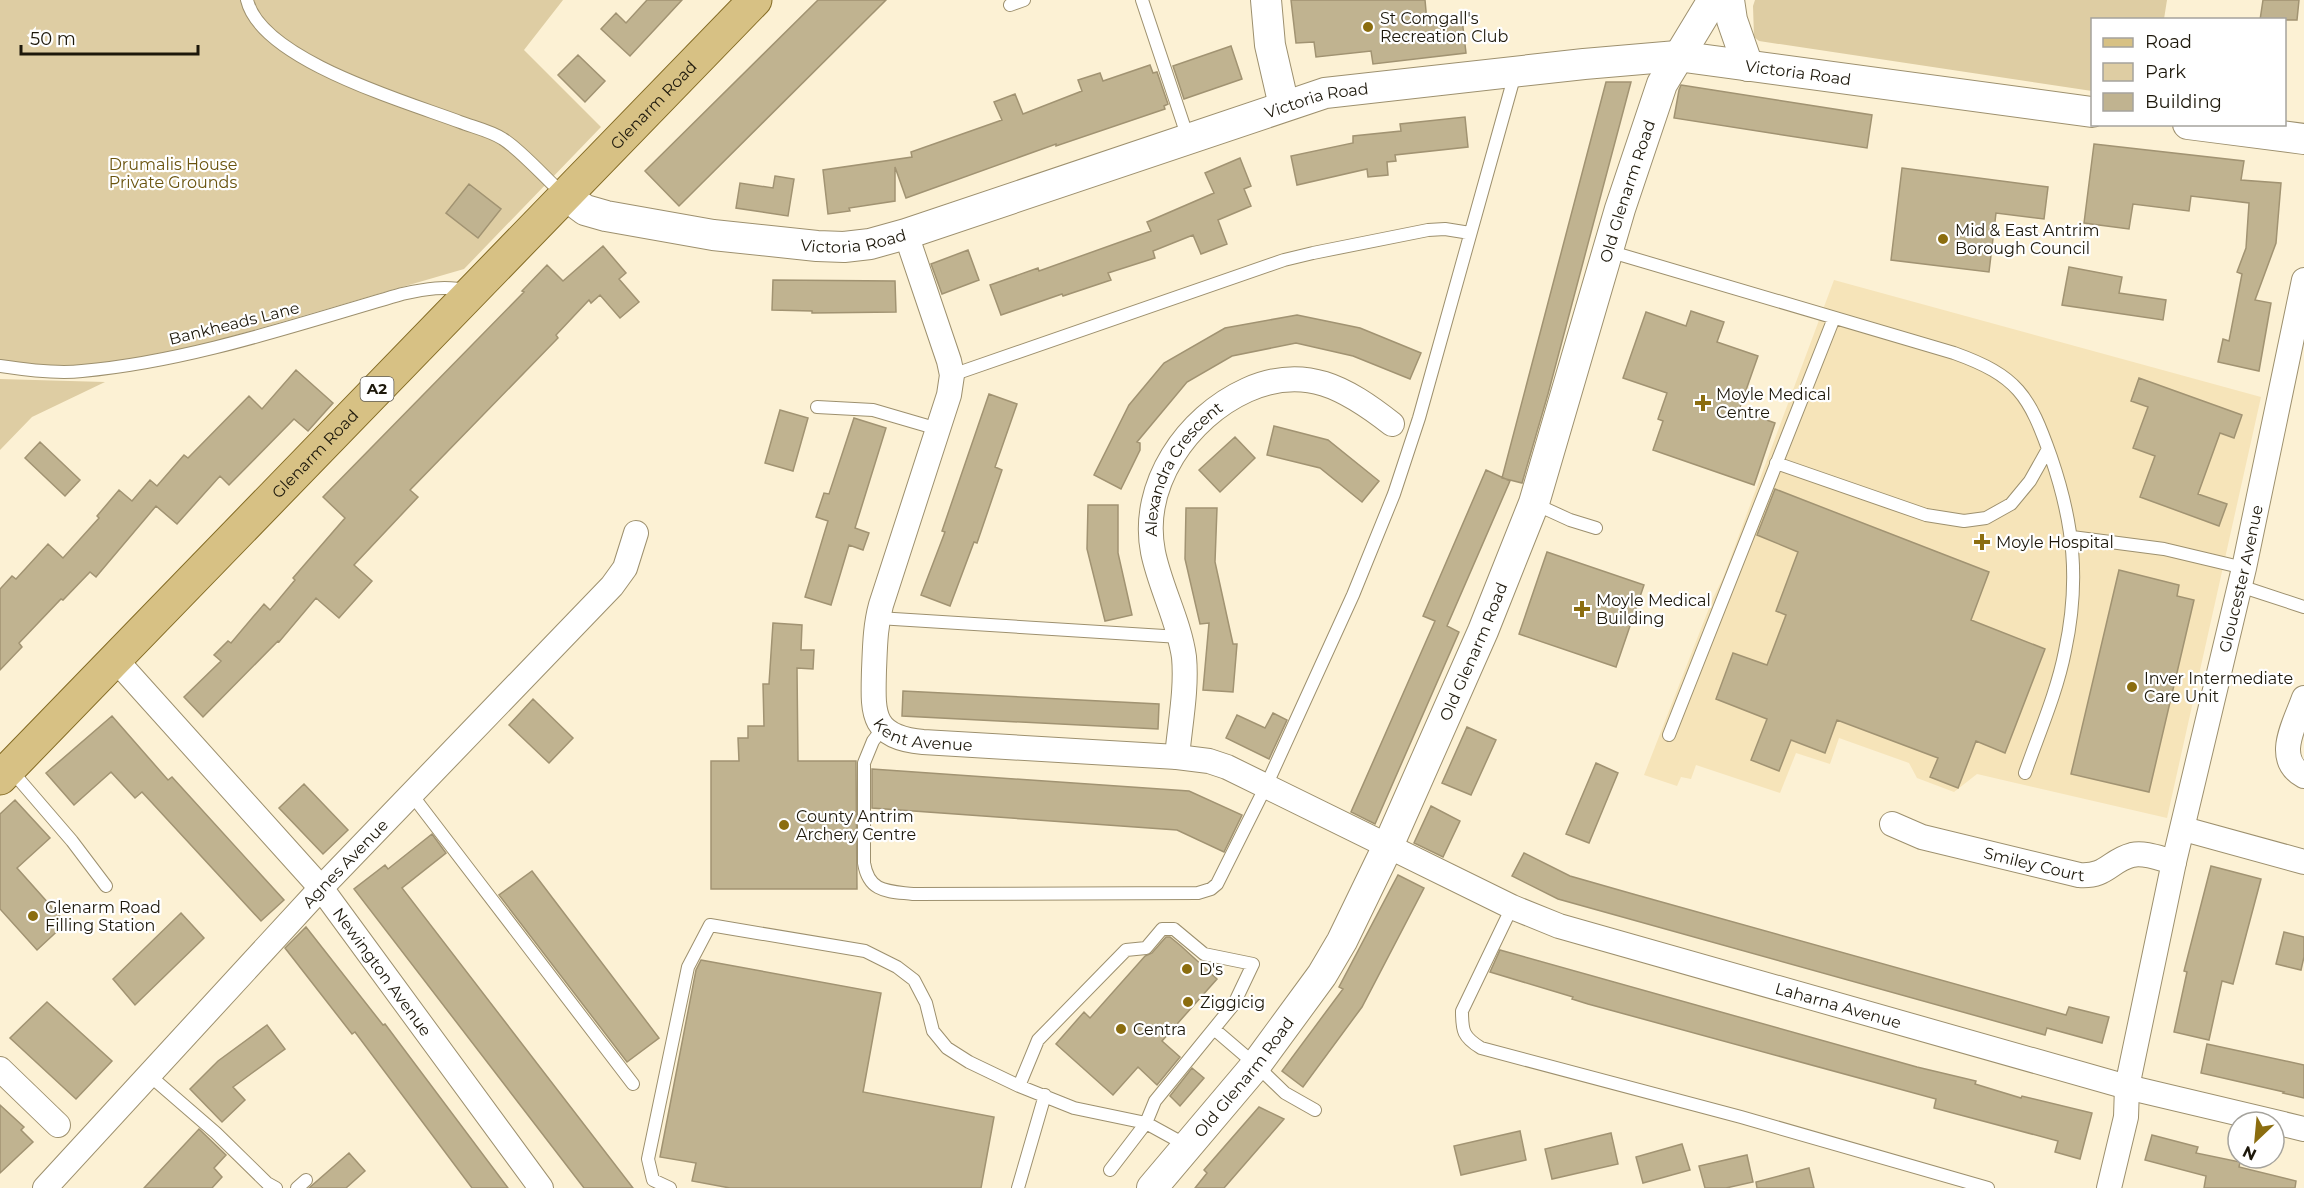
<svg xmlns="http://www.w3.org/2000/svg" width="2304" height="1188" viewBox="0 0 2304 1188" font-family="Montserrat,sans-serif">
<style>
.built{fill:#f6e4b9}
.green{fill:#decda3}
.building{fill:#c0b390;stroke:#a19372;stroke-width:1.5}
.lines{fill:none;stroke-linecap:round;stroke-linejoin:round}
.service-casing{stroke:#9d906e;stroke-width:14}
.minor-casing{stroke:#9d906e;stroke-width:26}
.tertiary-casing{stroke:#9d906e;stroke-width:32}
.primary-casing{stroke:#846b24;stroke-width:35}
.service{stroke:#fff;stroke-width:12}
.minor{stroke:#fff;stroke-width:24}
.tertiary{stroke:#fff;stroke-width:30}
.primary{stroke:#d7c184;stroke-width:33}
.poi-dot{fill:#8b6d0f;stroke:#fff;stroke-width:2}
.labels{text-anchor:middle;stroke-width:4.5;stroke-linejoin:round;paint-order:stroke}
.shield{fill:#fff;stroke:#615d54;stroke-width:1.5}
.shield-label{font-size:15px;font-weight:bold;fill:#1d180b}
.poi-label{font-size:16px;fill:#1d180b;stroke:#fff;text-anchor:start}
.street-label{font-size:16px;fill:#1d180b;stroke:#fff}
.park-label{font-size:16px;fill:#6a540f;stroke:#fff}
</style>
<rect width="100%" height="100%" fill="#fcf1d4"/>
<path class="built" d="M1834 280 2261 397 2167 818 1977 774 1954 792 1917 778 1909 763 1839 738 1830 764 1796 753 1780 793 1696 765 1691 779 1681 777 1677 786 1644 775 1713 598 1723 578Z"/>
<path class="green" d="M0 0H563L524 50 601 127 464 269 202 345 93 366 23 365 0 361Z
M1755 0H2167L2164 19 2092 20V91L1759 41 1754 37 1753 6Z
M0 379 105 382 32 417 0 450Z"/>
<path class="building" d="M647 0H682L630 56 601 29 616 13 626 23Z
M818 0H886L679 206 645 171Z
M1291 0H1425L1427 22 1462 19 1466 53 1373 64 1371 51 1316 57 1314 42 1296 43Z
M2263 0H2299L2297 20H2260Z
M1231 46 1242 79 1184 99 1173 66Z
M578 55 605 81 585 102 558 75Z
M1150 65 1153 73 1157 72 1168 104 1164 106 1165 109 1056 146V144L906 198 895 167V201L849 208 850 211 828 214 823 170 912 157 911 152 1002 120 994 102 1015 94 1023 114 1082 91 1078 80 1100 73 1103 81Z
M1606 82H1631L1548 394 1522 483 1502 478Z
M1681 85 1872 115 1867 148 1674 118 1679 90Z
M1465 117 1468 147 1395 155 1396 161 1387 162 1388 175 1368 177 1367 169 1297 185 1291 156 1353 143V136L1401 131 1400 124Z
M2094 144 2244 161 2241 180 2281 183 2276 243 2255 300 2271 303 2259 371 2218 362 2223 339 2229 341 2242 274 2237 272 2246 248 2249 203 2191 196 2189 211 2133 204 2129 229 2084 223Z
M1240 158 1251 186 1244 189 1251 206 1218 220 1227 244 1201 254 1193 235 1153 251 1155 258 1108 273 1111 280 1063 296 1062 294 1001 315 990 285 1038 268 1039 271 1151 231 1147 222 1214 193 1205 173Z
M1902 168 2048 187 2044 219 1996 213 1989 272 1891 260Z
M775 176 794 179 788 216 736 208 740 183 773 188Z
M469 184 501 209 478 238 446 213Z
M603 246 626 273 619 279 639 302 620 318 600 295 591 303 589 300 556 335 558 338 410 490 418 497 354 565 372 581 339 618 316 598 279 642 278 641 203 717 184 697 221 661 214 655 228 641 231 643 264 604 270 610 295 580 293 578 345 518 323 497 524 292 522 291 547 265 563 281Z
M968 250 979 280 942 294 931 264Z
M2069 267 2122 277 2119 293 2166 300 2163 320 2062 305Z
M773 280 895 281 896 312 812 313V311L772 310Z
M1691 311 1724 322 1717 342 1758 356 1739 410 1775 423 1754 485 1653 450 1663 421 1658 419 1667 393 1623 378 1646 312 1686 326Z
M1297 315 1360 328 1421 353 1410 379 1353 356 1296 343 1232 356 1187 382 1137 442 1140 443V450L1121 489 1094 475 1129 405 1164 363 1225 328Z
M296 370 333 403 308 431 294 419 229 485 220 476 177 524 156 506 96 577 90 572 63 600 61 599 19 643 22 647 0 670V589L12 576 16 579 48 544 63 558 99 518 97 516 119 490 132 501 150 480 157 486 184 455 188 458 249 396 262 409Z
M2139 378 2242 415 2234 438 2220 433 2198 494 2227 504 2219 526 2140 497 2155 456 2133 448 2148 407 2131 401Z
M989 394 1017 404 995 467 1002 470 977 543 974 542 950 606 921 595 945 532 942 531Z
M780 410 808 418 793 471 765 463Z
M854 418 886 428 855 528 869 533 863 550 849 545 831 605 805 597 828 521 816 517 824 493 829 494Z
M1274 426 1328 440 1379 481 1362 502 1320 468 1267 455Z
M1235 437 1255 458 1220 492 1199 470Z
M40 442 80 480 65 496 25 458Z
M1486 470 1510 481 1447 626 1459 632 1375 824 1351 812 1435 621 1423 616Z
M1775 489 1989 572 1971 620 2045 649 2005 753 1976 741 1958 788 1930 777 1938 758 1837 720 1825 753 1791 740 1779 771 1751 760 1767 719 1716 699 1733 653 1767 665 1786 615 1776 611 1798 552 1757 535Z
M1088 505H1118V553L1132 615 1105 621 1087 549Z
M1186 508H1217L1215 562 1233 644H1237L1233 692 1203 690 1209 623 1200 624 1185 559Z
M1547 552 1644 585 1616 667 1519 634Z
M2119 570 2179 585 2177 596 2194 600 2149 792 2071 774Z
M773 623 802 625 801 650H814L813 669 797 668 798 761H856L857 889H711V761H739L738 738H748V726H764L763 684H769Z
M903 691 1159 704 1158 729 902 716Z
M533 699 573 738 549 763 509 725Z
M1273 713 1287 720 1269 759 1226 738 1237 715 1265 728Z
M112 716 168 780 172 777 284 900 261 921 142 792 135 798 111 772 74 805 46 773Z
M1467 727 1496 740 1471 795 1442 783Z
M1596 763 1618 773 1589 843 1566 834Z
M872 769 1189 791 1242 815 1224 852 1177 830 872 808Z
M304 784 348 830 323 854 279 808Z
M15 800 50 838 17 868 66 923 37 950 0 909V814Z
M1431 806 1460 821 1443 857 1414 843Z
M432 834 446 853 402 888 633 1188H584L354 889 385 865 388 869Z
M1524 853 1570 876 1633 894 2066 1015 2069 1007 2109 1017 2102 1043 2047 1028 2045 1035 1558 899 1512 876Z
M2211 866 2261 879 2233 984 2222 981 2209 1040 2174 1032 2187 972 2184 971Z
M532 871 659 1038 627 1062 499 895Z
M1398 875 1424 888 1362 1007 1303 1087 1282 1071 1343 989 1339 987Z
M181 913 204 938 135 1005 113 979Z
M306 927 383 1025 385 1024 508 1188H472L355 1032 352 1034 285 948Z
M2284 932 2304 937V957L2301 970 2276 964Z
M1166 937H1170L1181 946 1217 979 1162 1041 1180 1057 1157 1085 1138 1067 1113 1095 1056 1044 1084 1012 1090 1018 1145 956 1152 953Z
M1500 950 1917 1067 1976 1081 1975 1084 2021 1098 2022 1096 2092 1113 2080 1159 2055 1152 2058 1141 1934 1108 1936 1099 1588 1004 1572 999 1573 997 1490 972Z
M701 960 881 993 863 1092 994 1117 981 1188H730L692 1181 696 1163 660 1157 696 970Z
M47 1002 112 1061 76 1099 10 1038Z
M267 1025 285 1049 233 1087 245 1100 222 1122 190 1089 218 1061Z
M2207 1044 2304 1065V1098L2283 1093 2284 1092 2201 1073Z
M1192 1068 1204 1078 1180 1106 1170 1096Z
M0 1105 24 1127 21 1130 33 1142 0 1173Z
M1259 1107 1284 1119 1224 1188H1195L1207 1173 1204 1170Z
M199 1129 226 1155 214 1168 222 1177 212 1188H144Z
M1520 1131 1526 1160 1461 1175 1454 1146Z
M1611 1133 1618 1164 1552 1179 1545 1149Z
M2152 1135 2198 1147 2196 1153 2240 1162 2239 1167 2296 1181 2295 1188H2204L2206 1176 2145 1160Z
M1682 1144 1690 1170 1643 1183 1636 1157Z
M349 1153 365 1171 346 1188H309Z
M1747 1155 1753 1182 1726 1188H1705L1699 1166Z
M1809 1168 1814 1188H1757L1756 1182Z"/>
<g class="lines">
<g class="service-casing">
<path id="service" d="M247 0C261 60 407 102 460 122 473 127 491 131 503 139 522 151 546 179 564 195
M1142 0 1188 138
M1010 5 1024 0
M1608 251 1954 353C2018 376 2029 395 2051 457 2074 524 2080 581 2065 651 2057 692 2039 733 2025 773
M0 366C26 370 56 374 82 371 191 361 298 324 402 294 425 289 446 285 468 291
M952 375 1284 260 1313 253 1428 230 1445 229 1470 233
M817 407 873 410 938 429
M1776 463 1926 515 1964 521 1986 518 2011 504 2030 481 2048 449
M1535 504 1570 520 1596 528
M2072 537 2164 549 2244 568
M2240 586 2304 607
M878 618 1180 637
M883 728 873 741 864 763V863C869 893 888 891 913 894L1198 893 1211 889 1217 884 1266 786 1353 595 1394 494 1419 418 1515 74
M1669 735 1834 318
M10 769 72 841 106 886
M412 795 633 1084
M1512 907 1462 1011C1462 1031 1463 1037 1481 1048L1741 1117 1988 1188
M1214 1029 1256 1065 1285 1093 1315 1110
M149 1075 216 1133 267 1183 276 1188
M1019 1086 1038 1040 1126 950 1146 948 1162 929H1174L1204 954 1253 964 1234 1004 1155 1101 1146 1123 1110 1170
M297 1188 306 1180
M670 1188 653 1180 648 1159 688 967 710 925 865 951 897 967 914 980 926 1003 933 1031 947 1048 969 1062 1019 1086 1074 1108 1146 1123 1186 1145
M1018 1188 1045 1095"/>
</g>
<g class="minor-casing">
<g id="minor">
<path id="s1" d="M906 234 949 361 952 375 949 395 881 605C875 627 875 648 874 670 873 713 870 737 923 742L1177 757 1209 761 1227 767 1512 907 1559 926 2127 1087 2304 1129"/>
<path id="s2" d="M115 659 321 888 541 1188"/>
<path d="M2304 698C2295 724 2273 759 2304 776"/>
<path id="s3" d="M1177 757C1180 724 1187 689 1184 657 1179 621 1160 587 1153 552 1140 485 1187 417 1247 390 1305 364 1346 388 1392 424"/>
<path id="s4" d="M1892 824 1922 837 2079 875C2107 877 2109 861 2132 855 2145 852 2161 859 2174 862"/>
<path d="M2184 829 2304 862"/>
<path d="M0 1069 58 1125"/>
<path id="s5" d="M45 1188 321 888 612 586 625 568 636 533"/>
<path id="s6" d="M2109 1188 2126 1117 2127 1087 2174 862 2244 568 2304 280"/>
</g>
</g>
<g class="tertiary-casing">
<g id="tertiary">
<path d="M1266 0 1270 45 1284 106"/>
<path d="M1729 0 1732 20 1748 66"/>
<path d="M2188 124 2304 139"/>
<path id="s7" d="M565 195 585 210 606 216 713 235 817 246 844 247 870 244 906 234 1325 93 1584 64 1677 56 2092 112"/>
<path id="s8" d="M1152 1188 1256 1065 1322 975 1342 941 1388 846 1483 631 1534 503 1620 209 1662 84 1713 0"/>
</g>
</g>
<g class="primary-casing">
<g id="primary">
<path id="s9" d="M0 778 755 0"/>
</g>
</g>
<use href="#service" class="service"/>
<use href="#minor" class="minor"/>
<use href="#tertiary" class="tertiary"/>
<use href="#primary" class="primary"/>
</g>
<g class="poi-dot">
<circle cx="1368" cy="27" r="6"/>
<circle cx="1943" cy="239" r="6"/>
<path d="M1700 394h6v6h6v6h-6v6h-6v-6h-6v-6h6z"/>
<path d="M1979 533h6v6h6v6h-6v6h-6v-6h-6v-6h6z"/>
<path d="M1579 600h6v6h6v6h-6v6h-6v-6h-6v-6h6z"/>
<circle cx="2132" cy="687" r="6"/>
<circle cx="784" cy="825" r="6"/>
<circle cx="33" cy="916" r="6"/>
<circle cx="1187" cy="969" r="6"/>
<circle cx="1188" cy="1002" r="6"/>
<circle cx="1121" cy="1029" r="6"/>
</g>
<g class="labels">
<rect class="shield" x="360.5" y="377" width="33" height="24" rx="4.5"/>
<g class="shield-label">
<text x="377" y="394">A2</text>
</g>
<g class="poi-label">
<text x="1380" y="24">St Comgall's<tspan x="1380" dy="18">Recreation Club</tspan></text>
<text x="1955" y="236">Mid &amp; East Antrim<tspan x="1955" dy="18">Borough Council</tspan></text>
<text x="1716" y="400">Moyle Medical<tspan x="1716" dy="18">Centre</tspan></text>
<text x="1996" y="548">Moyle Hospital</text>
<text x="1596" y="606">Moyle Medical<tspan x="1596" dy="18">Building</tspan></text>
<text x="2144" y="684">Inver Intermediate<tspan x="2144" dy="18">Care Unit</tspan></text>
<text x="796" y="822">County Antrim<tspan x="796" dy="18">Archery Centre</tspan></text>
<text x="45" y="913">Glenarm Road<tspan x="45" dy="18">Filling Station</tspan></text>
<text x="1199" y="975">D's</text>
<text x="1200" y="1008">Ziggicig</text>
<text x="1133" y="1035">Centra</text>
</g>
<g class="street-label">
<text dy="6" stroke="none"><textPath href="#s7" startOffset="1269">Victoria Road</textPath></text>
<text dy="6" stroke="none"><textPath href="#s7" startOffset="783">Victoria Road</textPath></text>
<text dy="6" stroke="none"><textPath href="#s9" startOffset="938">Glenarm Road</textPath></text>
<text dy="6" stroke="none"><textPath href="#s8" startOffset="1116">Old Glenarm Road</textPath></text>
<text dy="6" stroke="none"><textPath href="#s7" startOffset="297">Victoria Road</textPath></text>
<text transform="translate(234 323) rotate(-14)" y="6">Bankheads Lane</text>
<text dy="6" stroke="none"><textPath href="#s9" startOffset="452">Glenarm Road</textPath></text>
<text dy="6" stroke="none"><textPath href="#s3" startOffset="303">Alexandra Crescent</textPath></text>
<text dy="6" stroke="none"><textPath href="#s6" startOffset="624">Gloucester Avenue</textPath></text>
<text dy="6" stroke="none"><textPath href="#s8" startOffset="630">Old Glenarm Road</textPath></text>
<text dy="6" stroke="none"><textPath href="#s1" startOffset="556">Kent Avenue</textPath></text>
<text dy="6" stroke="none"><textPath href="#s5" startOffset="442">Agnes Avenue</textPath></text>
<text dy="6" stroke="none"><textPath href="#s4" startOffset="148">Smiley Court</textPath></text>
<text dy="6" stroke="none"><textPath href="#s2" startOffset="412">Newington Avenue</textPath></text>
<text dy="6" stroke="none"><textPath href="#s1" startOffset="1522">Laharna Avenue</textPath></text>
<text dy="6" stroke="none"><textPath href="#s8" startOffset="144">Old Glenarm Road</textPath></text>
</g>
<g class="park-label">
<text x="173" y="170">Drumalis House<tspan x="173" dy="18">Private Grounds</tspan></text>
</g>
</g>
<rect x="2091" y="18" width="195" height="108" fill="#ffffff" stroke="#a5a39d" stroke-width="1.5"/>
<rect x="2103" y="38" width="30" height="9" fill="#d7c184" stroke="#a5a39d" stroke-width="1.5"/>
<text x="2145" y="48" font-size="18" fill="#1d180b">Road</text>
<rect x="2103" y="63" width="30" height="18" fill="#decda3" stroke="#a5a39d" stroke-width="1.5"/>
<text x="2145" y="78" font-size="18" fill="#1d180b">Park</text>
<rect x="2103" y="93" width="30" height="18" fill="#c0b390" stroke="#a5a39d" stroke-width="1.5"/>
<text x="2145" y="108" font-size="18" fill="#1d180b">Building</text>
<g transform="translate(2256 1140) rotate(206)"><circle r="28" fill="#ffffff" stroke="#a5a39d" stroke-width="1.5"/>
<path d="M0-4.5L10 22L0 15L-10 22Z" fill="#8b6d0f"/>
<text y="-9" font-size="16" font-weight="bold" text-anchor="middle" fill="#1d180b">N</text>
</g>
<path d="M21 45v9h177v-9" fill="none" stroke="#1d180b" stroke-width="3"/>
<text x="30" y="45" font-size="18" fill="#1d180b" stroke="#ffffff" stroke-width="4.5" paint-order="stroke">50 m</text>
</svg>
